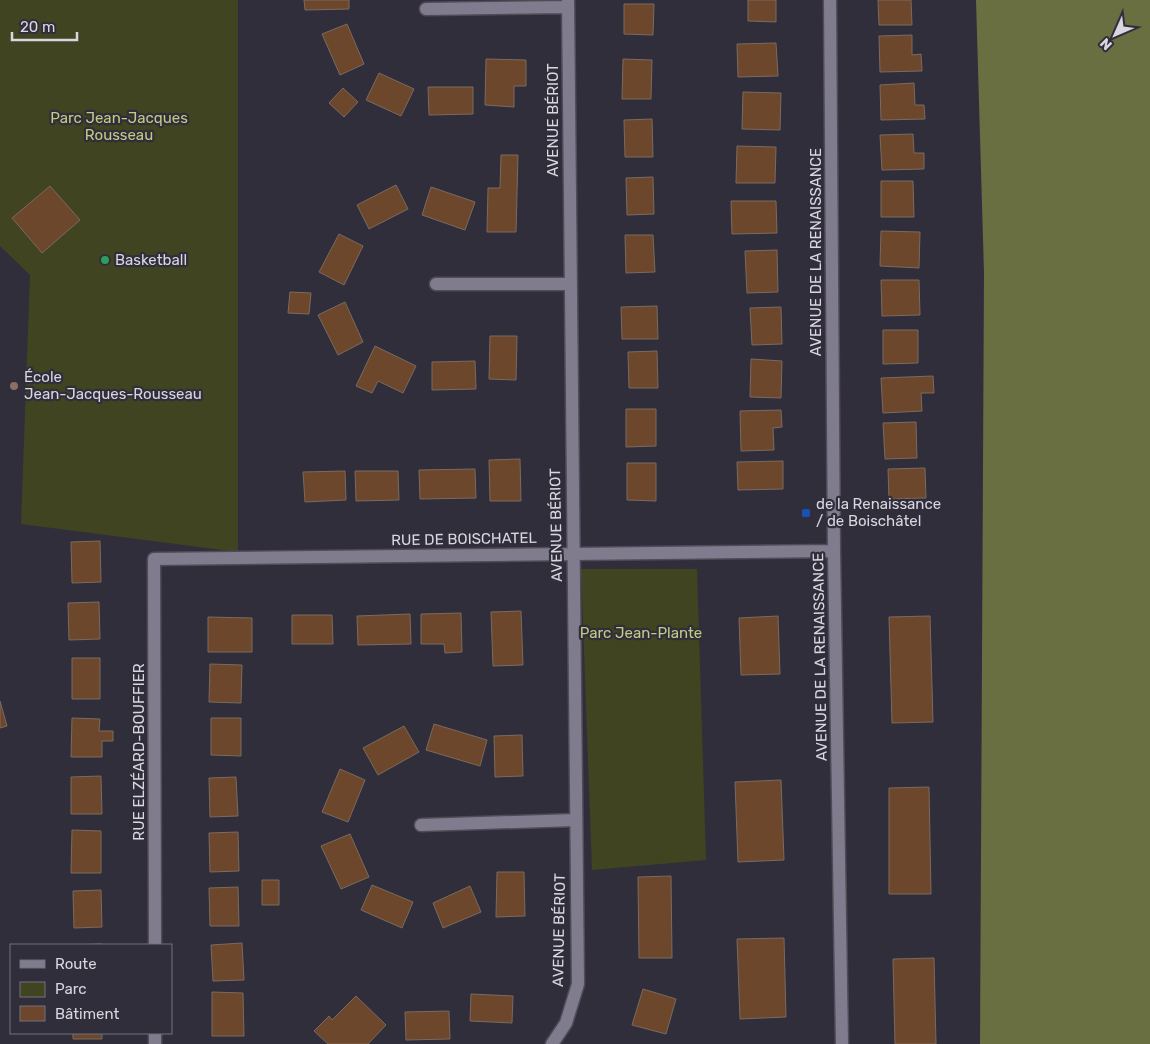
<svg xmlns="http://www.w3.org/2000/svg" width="1150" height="1044" viewBox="0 0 1150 1044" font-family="Rubik,sans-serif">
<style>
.green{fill:#404421}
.forest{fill:#696f41}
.building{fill:#6d472b;stroke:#7a6a60}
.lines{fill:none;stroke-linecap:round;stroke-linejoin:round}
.minor-casing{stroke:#4e4c58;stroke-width:15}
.minor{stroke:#807c8d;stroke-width:12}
.leisure-dot{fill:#2e9e5b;stroke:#312e3c;stroke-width:2}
.education-dot{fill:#8d6e63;stroke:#312e3c;stroke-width:2}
.transit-dot{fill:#1a4fb4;stroke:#312e3c;stroke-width:2}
.labels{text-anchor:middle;stroke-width:4.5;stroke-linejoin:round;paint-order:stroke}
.park-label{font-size:15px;fill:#c1cb81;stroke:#312e3c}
.street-label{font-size:15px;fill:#d8d6df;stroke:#312e3c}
.poi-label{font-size:15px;fill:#d8d6df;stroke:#312e3c;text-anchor:start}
</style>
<rect width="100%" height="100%" fill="#312e3c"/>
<path class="green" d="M0 0H238V552L21 524 30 275 0 246Z
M581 569H697L706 860 592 870Z"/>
<path class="forest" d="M976 0H1150V1044H980L984 273Z"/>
<path class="building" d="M304 0H349V9L305 10Z
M748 0H776V22L748 21Z
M878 0H911L912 25H879Z
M624 4H654L653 35 624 34Z
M347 24 364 64 340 75 322 34Z
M912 35V55L921 54 922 71 880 72 879 36Z
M776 43 778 76 738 77 737 44Z
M486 59 526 60V86H514V107L485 105Z
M623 59 652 60 651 99H622Z
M379 73 414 89 401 116 366 100Z
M914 83 915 105H924L925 119 881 120 880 85Z
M428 87H473V114L429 115Z
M343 88 358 102 344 117 329 103Z
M743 92 781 93 780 130 742 129Z
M652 119 653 157H625L624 120Z
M913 134 914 153H924V169L882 170 880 135Z
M737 146 776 147 775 183H736Z
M501 155H518L516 232H487L488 188H500Z
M653 177 654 214 627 215 626 178Z
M881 181H913L914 217H881Z
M396 185 408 209 369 229 357 205Z
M50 186 80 220 42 253 12 218Z
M431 187 475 202 465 230 422 215Z
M731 201H776L777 233 732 234Z
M881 231 920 232 919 268 880 266Z
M339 234 363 246 344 285 319 272Z
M625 235H653L655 272 626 273Z
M777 250 778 292 747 293 745 251Z
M881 280H919L920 315 882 316Z
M290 292 311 293 309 314 288 313Z
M345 302 363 342 338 355 318 315Z
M657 306 658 339H622L621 307Z
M781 307 782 344 752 345 750 308Z
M883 330H918V363L883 364Z
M490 336H517L516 380 489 379Z
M375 346 416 366 403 393 378 381 372 393 356 386Z
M657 351 658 388H629L628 352Z
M751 359 782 361 781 398 750 397Z
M475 361 476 389 432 390V362Z
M933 376 934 393H921L922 411 883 413 881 378Z
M626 409H656V446L626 447Z
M781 410 782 427 773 428 774 450 741 451 740 411Z
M916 422 917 458 885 459 883 423Z
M520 459 521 501H490L489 460Z
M783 461V489L738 490 737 462Z
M627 463H656V501L627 500Z
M925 468 926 498 889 499 888 469Z
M475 469 476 498 420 499 419 470Z
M345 471 346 500 305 502 303 472Z
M355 471H398L399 500 356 501Z
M100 541 101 582 72 583 71 542Z
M99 602 100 639 69 640 68 603Z
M521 611 523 665 493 666 491 612Z
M461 613 462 652 445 653 444 644H421V614Z
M410 614 411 644 358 645 357 616Z
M292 615H332L333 644H292Z
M778 616 780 674 741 675 739 618Z
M930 616 933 722 892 723 889 617Z
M208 617 252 618V652H208Z
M72 658H100V699H72Z
M210 664 242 665 241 703 209 702Z
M0 701 7 726 0 728Z
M72 718 100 719 99 731H113V741H102V757H71Z
M211 718H241V756L211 755Z
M434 724 487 740 480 766 426 750Z
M404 726 419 752 378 775 363 748Z
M522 735 523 776 495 777 494 736Z
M340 769 365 780 348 822 322 812Z
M101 776 102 814H71V777Z
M236 777 238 816 210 817 209 778Z
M781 780 784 860 738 862 735 782Z
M929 787 931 894H889V788Z
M72 830 101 831V873H71Z
M238 832 239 871 210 872 209 833Z
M350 834 369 877 341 889 321 846Z
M497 872H524L525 916 496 917Z
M671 876 672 958H639L638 877Z
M262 880H279V905H262Z
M372 885 413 902 402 928 361 910Z
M470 886 481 912 443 928 433 903Z
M238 887 239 926H210L209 888Z
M101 890 102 927 74 928 73 891Z
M784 938 786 1017 740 1019 737 939Z
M242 943 244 980 213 981 211 945Z
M102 944V945H74Z
M934 958 936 1044H895L893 959Z
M643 989 676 999 666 1034 632 1025Z
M212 992 243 993 244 1036H212Z
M471 994 513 996 512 1023 470 1021Z
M356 996 386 1025 368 1044H328L314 1031 329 1016 332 1020Z
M449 1011 450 1039 406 1040 405 1012Z
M73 1033H102V1039H73Z"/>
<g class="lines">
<g class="minor-casing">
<path id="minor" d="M830 0 834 551 842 1044
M426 9 568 7
M436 284H570
M421 825 575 820
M155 945 154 559 834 551
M155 1033V1044
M552 1044 566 1023 578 984 568 0"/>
</g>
<use href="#minor" class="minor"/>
</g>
<circle class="leisure-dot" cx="105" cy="260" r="5"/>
<circle class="education-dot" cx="14" cy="386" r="5"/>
<rect class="transit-dot" x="801" y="508" width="10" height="10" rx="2.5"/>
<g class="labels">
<g class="park-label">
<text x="119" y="123">Parc Jean-Jacques<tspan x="119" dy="17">Rousseau</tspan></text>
<text x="641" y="638">Parc Jean-Plante</text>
</g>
<g class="street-label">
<text transform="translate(553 120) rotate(-90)" y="5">AVENUE BÉRIOT</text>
<text transform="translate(816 252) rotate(-90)" y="5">AVENUE DE LA RENAISSANCE</text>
<text transform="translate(556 525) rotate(-91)" y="5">AVENUE BÉRIOT</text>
<text transform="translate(464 539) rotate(-1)" y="5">RUE DE BOISCHATEL</text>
<text transform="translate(820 657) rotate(-91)" y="5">AVENUE DE LA RENAISSANCE</text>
<text transform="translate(139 752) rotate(-90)" y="5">RUE ELZÉARD-BOUFFIER</text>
<text transform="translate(559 930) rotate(-89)" y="5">AVENUE BÉRIOT</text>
</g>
<g class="poi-label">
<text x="115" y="265">Basketball</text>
<text x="24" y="382">École<tspan x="24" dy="17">Jean-Jacques-Rousseau</tspan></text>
<text x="816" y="509">de la Renaissance<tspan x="816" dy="17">/ de Boischâtel</tspan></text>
</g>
</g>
<rect x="10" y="944" width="162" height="90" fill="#312e3c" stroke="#74717d"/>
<rect x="20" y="960" width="25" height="8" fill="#807c8d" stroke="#74717d"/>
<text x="55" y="969" font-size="15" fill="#d8d6df">Route</text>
<rect x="20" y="982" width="25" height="15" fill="#404421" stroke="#74717d"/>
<text x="55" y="994" font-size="15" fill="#d8d6df">Parc</text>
<rect x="20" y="1006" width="25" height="15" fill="#6d472b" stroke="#74717d"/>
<text x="55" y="1019" font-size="15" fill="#d8d6df">Bâtiment</text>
<g transform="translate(1115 35) rotate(225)" stroke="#312e3c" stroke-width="4" paint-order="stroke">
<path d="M0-4L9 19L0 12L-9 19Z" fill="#d8d6df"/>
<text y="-8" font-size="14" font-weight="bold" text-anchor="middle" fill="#d8d6df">N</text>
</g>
<path d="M12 32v8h65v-8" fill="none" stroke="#d8d6df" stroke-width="2.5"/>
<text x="20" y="32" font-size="15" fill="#d8d6df" stroke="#312e3c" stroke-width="4" paint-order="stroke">20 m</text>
</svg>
